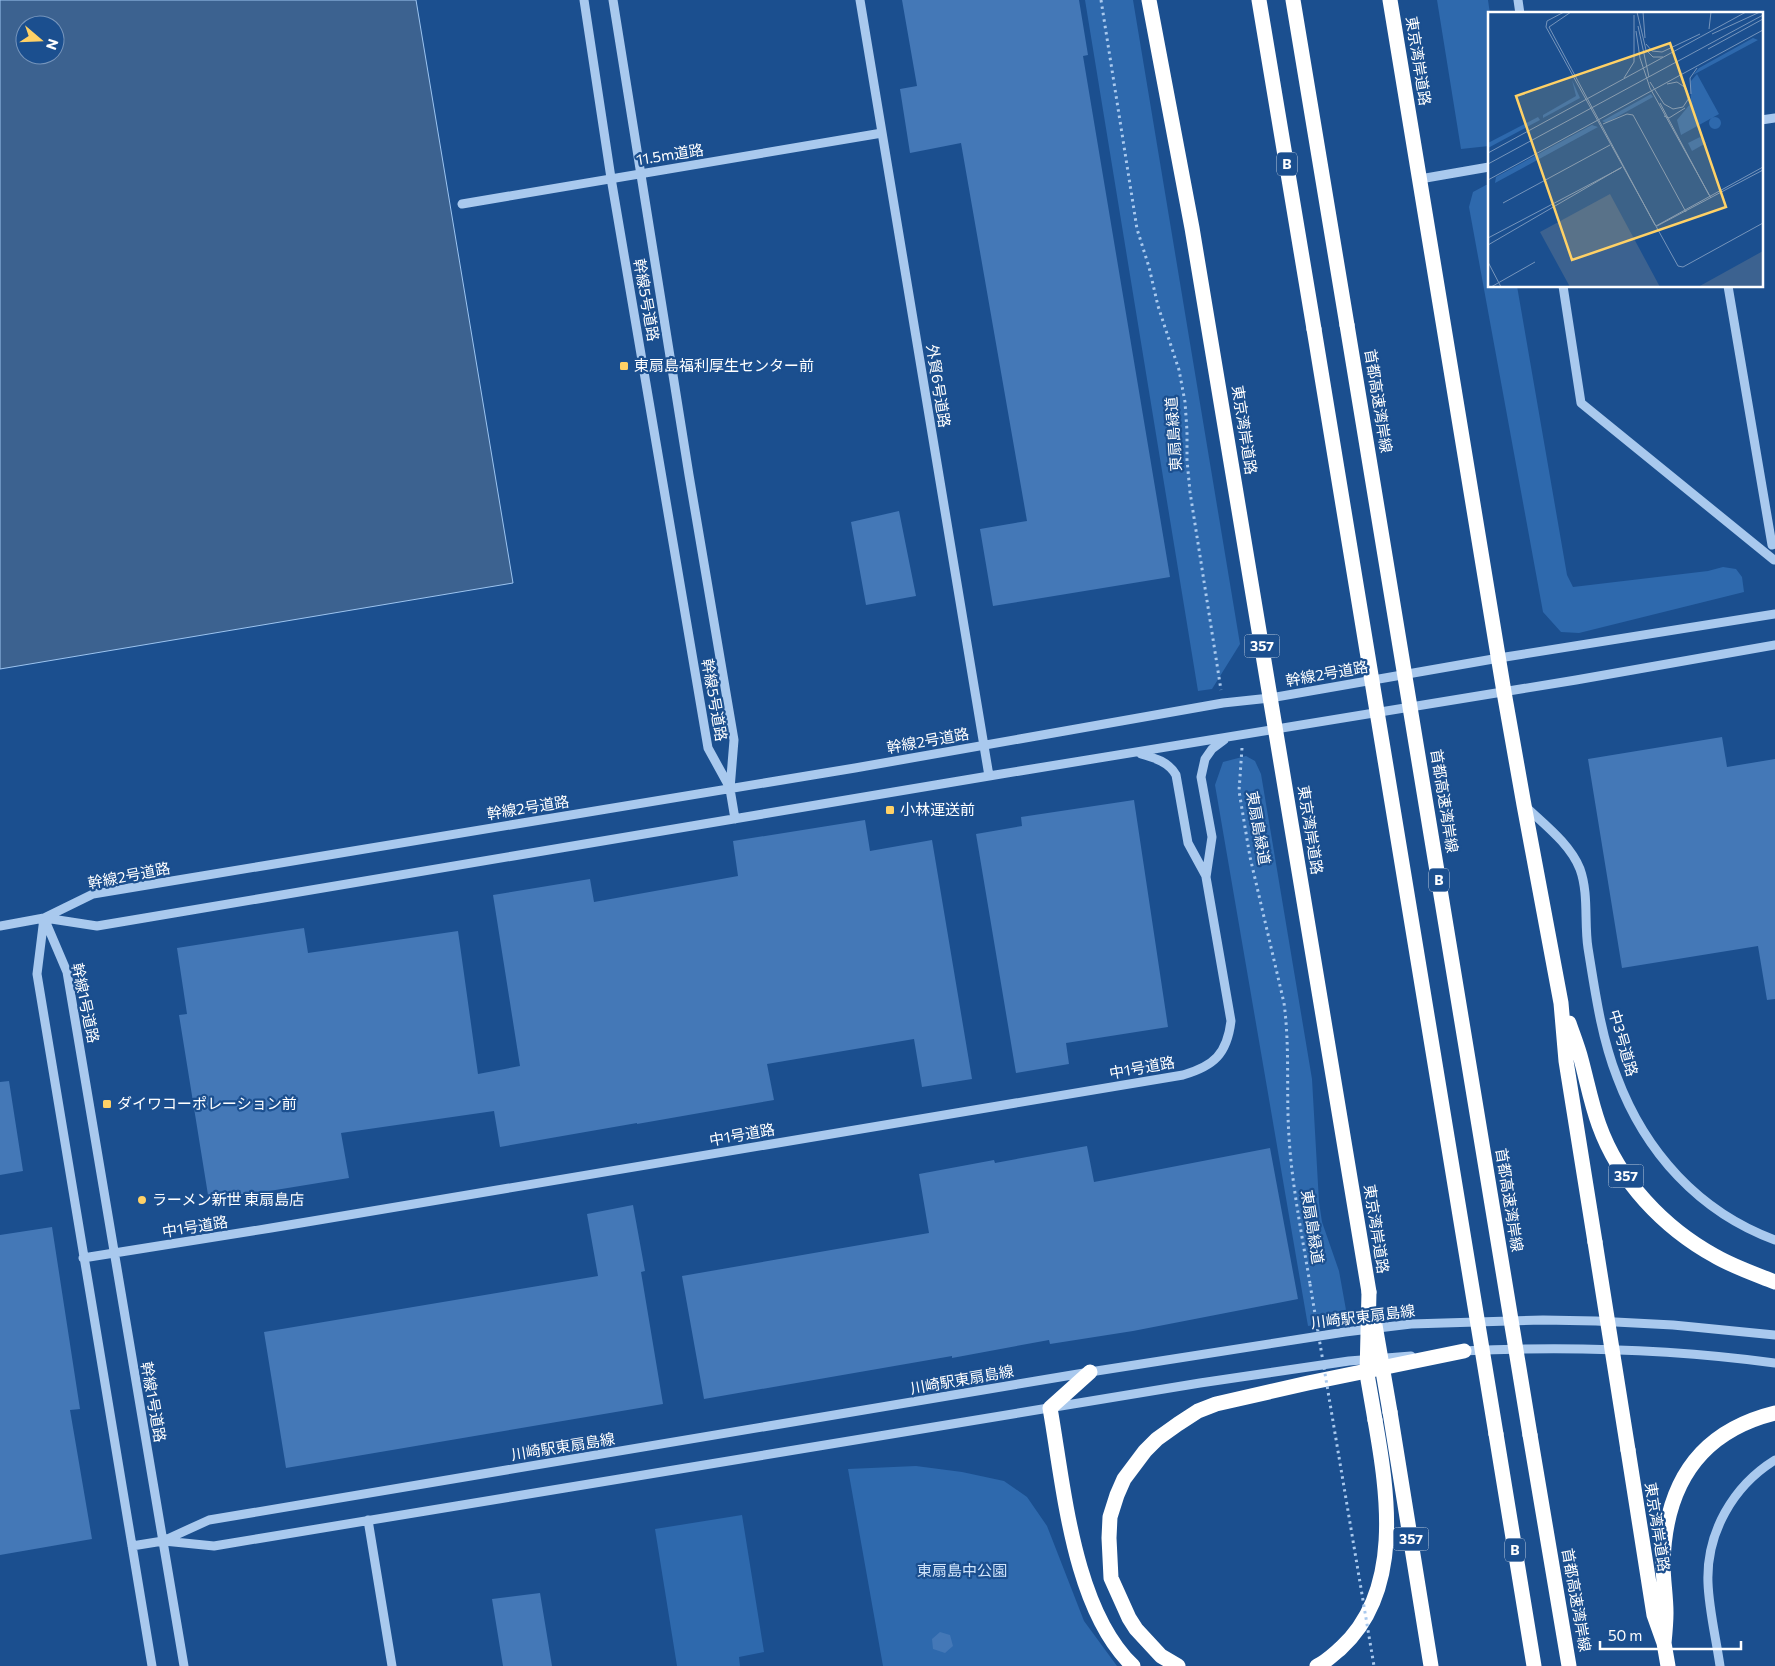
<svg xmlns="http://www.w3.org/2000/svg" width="1775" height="1666" viewBox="0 0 1775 1666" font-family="Commissioner,'Noto Sans JP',sans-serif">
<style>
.green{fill:#2e69ad}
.water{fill:#3c6290;stroke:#9cc4f0;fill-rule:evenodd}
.building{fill:#4478b7}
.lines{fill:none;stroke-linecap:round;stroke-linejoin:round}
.path{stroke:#a9c9ee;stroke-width:3;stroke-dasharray:2.5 4;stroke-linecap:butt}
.minor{stroke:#a9c9ee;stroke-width:9}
.highway{stroke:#fff;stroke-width:15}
.path-bridge{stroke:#a9c9ee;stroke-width:3;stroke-dasharray:2.5 4;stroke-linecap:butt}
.highway-bridge{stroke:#fff;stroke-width:15}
.poi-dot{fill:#ffd166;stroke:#1b4f8f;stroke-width:2}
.labels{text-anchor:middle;stroke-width:4.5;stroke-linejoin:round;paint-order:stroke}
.shield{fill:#1b4f8f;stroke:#bbcadd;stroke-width:1}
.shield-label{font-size:14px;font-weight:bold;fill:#fff}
.street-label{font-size:15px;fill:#fff;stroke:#1b4f8f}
.poi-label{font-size:15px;fill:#fff;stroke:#1b4f8f;text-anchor:start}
.park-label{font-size:15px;fill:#cfe3fa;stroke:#1b4f8f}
.inset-road{fill:none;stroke:#7695bc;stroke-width:1}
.view{fill:#ffd166;fill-opacity:0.15;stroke:#ffd166;stroke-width:2.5}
.inset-edge{fill:none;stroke:#fff;stroke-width:2.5}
</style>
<rect width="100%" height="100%" fill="#1b4f8f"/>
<path class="green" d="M1085 0H1133L1240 644 1212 689 1198 691Z
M1437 0H1488L1490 14H1489V146L1461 149Z
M1486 185H1489V286H1517L1567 575 1573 587 1708 571 1723 567 1736 569 1742 577 1744 592 1579 633 1561 632 1543 612 1469 207 1473 192Z
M1246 756 1255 761 1261 774 1312 1079 1319 1202 1322 1222 1339 1271 1348 1321 1308 1326 1215 785 1223 762Z
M916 1466 962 1472 1004 1481 1027 1497 1047 1526 1084 1621 1117 1666H883L848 1469Z
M742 1515 764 1652 739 1657 740 1666H677L655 1529Z"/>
<path class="water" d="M0 0H416L513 583 0 669ZM25 25H55V55H25Z"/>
<path class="building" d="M902 0H1079L1088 55 1083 56 1170 577 993 606 980 529 1027 521 961 143 910 153 900 89 917 86Z
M899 511 916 596 866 605 851 522Z
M1722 737 1727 767 1775 759V999L1767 1000 1758 946 1622 968 1588 759Z
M1134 800 1168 1027 1066 1043 1069 1064 1016 1073 976 834 1022 826 1021 817Z
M865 820 870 851 932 840 972 1079 922 1087 914 1039 767 1064 774 1100 637 1124V1123L500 1147 494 1111 341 1133 349 1178 209 1201 179 1015 187 1014 177 948 304 928 308 953 458 931 478 1074 520 1066 493 895 590 879 594 902 738 876 733 841Z
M9 1081 23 1171 0 1175V1082Z
M1087 1146 1094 1182 1270 1148 1298 1299 1133 1331 1050 1344 1049 1340 952 1358V1356L704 1399 682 1276 929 1233 919 1174 994 1160 995 1163Z
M633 1205 645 1271 641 1272 663 1404 286 1468 264 1332 598 1276 587 1214Z
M52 1227 80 1409 70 1410 92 1539 0 1555V1235Z
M540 1593 552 1666H503L492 1599Z
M940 1632 950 1635 953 1646 945 1653 933 1649 932 1639Z"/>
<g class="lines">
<path class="path" d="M1101 0 1137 229 1149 267 1158 306 1179 370 1185 402 1187 431V460L1190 492 1221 690
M1242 748 1239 791 1250 857 1284 1003C1290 1048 1286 1092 1289 1137 1292 1186 1302 1235 1310 1284"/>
<path class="minor" d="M584 0 611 178 708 748 730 788
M613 0 689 475 734 740 730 789 735 819
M860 0 989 776
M1518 0 1520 14
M1761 120 1775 118
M1420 179 1489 167
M462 204 882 133
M1563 286 1581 403 1774 560
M1728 286 1772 545 1775 544
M1141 754C1155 758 1169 762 1176 775L1188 843 1206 876
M1526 807C1545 825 1570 844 1580 869 1589 894 1584 923 1588 948 1595 991 1601 1036 1617 1077 1645 1152 1699 1212 1775 1240
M44 918 67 972 184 1666
M44 918 37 974 152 1666
M45 918 97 926 989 776 1576 680 1775 645
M0 926 44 918 93 894 855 768 1223 703 1270 698 1499 658 1775 614
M83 1258 271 1228 1183 1075C1214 1066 1227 1054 1231 1021L1206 877 1212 837 1201 777 1205 759 1212 749 1224 740
M1461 1351C1566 1346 1671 1349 1775 1363
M368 1520 392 1666
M164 1541 214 1546 1200 1383 1349 1361 1411 1356
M132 1546 163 1541 209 1520 1090 1372 1345 1332 1411 1324 1543 1320 1596 1321 1673 1325 1775 1335
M1720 1666C1716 1638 1709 1610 1708 1583 1706 1533 1733 1486 1775 1460"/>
<path class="highway" d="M1149 0 1192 228 1369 1292
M1259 0 1314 329
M1293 0 1347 325
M1390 0 1504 692 1524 805 1561 1003 1566 1061 1595 1242
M1569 1023C1573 1035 1578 1047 1581 1059 1587 1081 1591 1103 1599 1125 1619 1181 1664 1228 1715 1256 1734 1267 1755 1274 1775 1282
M1090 1372 1050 1408C1064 1487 1073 1609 1133 1666
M1390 1412 1431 1666
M1496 1434 1534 1666
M1530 1435 1569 1666
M1628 1450 1654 1615 1664 1643 1668 1666
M1664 1643C1665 1633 1666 1623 1666 1613 1666 1596 1663 1580 1663 1563 1665 1486 1698 1432 1775 1413
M1178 1666 1161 1656 1136 1629 1129 1618 1111 1578 1109 1538 1110 1517 1117 1495 1124 1479 1145 1451 1157 1439 1178 1424 1198 1411 1216 1404 1308 1383 1464 1351
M1317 1666C1326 1662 1334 1654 1341 1648 1403 1591 1388 1494 1375 1420"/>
<path class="path-bridge" d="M1310 1284 1374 1666"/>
<path class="highway-bridge" d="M1347 325 1530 1435
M1314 329 1496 1434
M1595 1242 1628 1450
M1369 1292 1367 1374 1375 1420
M1375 1325 1390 1412"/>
</g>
<g class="poi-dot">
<rect x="619" y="361" width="10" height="10" rx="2.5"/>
<rect x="885" y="805" width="10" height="10" rx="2.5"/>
<rect x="102" y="1099" width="10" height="10" rx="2.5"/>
<circle cx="142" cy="1200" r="5"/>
</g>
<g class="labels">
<g class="shield">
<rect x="1277" y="152.5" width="20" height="23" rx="4"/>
<rect x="1244.5" y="634.5" width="35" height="23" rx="4"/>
<rect x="1429" y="868.5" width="20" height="23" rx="4"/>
<rect x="1608.5" y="1164.5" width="35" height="23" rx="4"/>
<rect x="1393.5" y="1527.5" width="35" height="23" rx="4"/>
<rect x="1505" y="1538.5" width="20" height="23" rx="4"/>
</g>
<g class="shield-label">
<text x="1287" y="169">B</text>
<text x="1262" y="651">357</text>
<text x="1439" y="885">B</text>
<text x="1626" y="1181">357</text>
<text x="1411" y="1544">357</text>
<text x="1515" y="1555">B</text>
</g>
<g class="street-label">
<text transform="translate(1418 61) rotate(81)" y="5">東京湾岸道路</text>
<text transform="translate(670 155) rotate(-9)" y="5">11.5m道路</text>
<text transform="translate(646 300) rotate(80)" y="5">幹線5号道路</text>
<text transform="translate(938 386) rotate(81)" y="5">外貿6号道路</text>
<text transform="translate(1378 401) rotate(81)" y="5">首都高速湾岸線</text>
<text transform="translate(1244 430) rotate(81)" y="5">東京湾岸道路</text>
<text transform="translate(1174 434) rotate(-94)" y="5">東扇島緑道</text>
<text transform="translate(1327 674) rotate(-10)" y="5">幹線2号道路</text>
<text transform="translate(714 700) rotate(80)" y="5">幹線5号道路</text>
<text transform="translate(928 741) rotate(-10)" y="5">幹線2号道路</text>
<text transform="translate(1444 801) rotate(81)" y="5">首都高速湾岸線</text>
<text transform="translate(528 808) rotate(-9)" y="5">幹線2号道路</text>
<text transform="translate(1258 828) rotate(80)" y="5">東扇島緑道</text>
<text transform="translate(1310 830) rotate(81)" y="5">東京湾岸道路</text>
<text transform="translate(129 876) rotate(-11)" y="5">幹線2号道路</text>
<text transform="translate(85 1003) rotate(78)" y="5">幹線1号道路</text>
<text transform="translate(1623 1043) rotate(74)" y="5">中3号道路</text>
<text transform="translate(1142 1068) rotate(-10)" y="5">中1号道路</text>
<text transform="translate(742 1135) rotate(-10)" y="5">中1号道路</text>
<text transform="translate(1509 1200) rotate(81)" y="5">首都高速湾岸線</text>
<text transform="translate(195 1227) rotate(-9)" y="5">中1号道路</text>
<text transform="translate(1312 1227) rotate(81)" y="5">東扇島緑道</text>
<text transform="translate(1376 1229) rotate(81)" y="5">東京湾岸道路</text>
<text transform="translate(1363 1317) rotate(-7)" y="5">川崎駅東扇島線</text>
<text transform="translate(962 1380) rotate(-10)" y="5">川崎駅東扇島線</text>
<text transform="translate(153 1402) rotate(80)" y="5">幹線1号道路</text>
<text transform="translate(563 1447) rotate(-9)" y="5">川崎駅東扇島線</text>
<text transform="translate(1657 1527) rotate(81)" y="5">東京湾岸道路</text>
<text transform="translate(1576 1600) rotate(80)" y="5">首都高速湾岸線</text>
</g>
<g class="poi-label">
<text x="634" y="371">東扇島福利厚生センター前</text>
<text x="900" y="815">小林運送前</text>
<text x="117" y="1109">ダイワコーポレーション前</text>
<text x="152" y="1205">ラーメン新世 東扇島店</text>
</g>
<g class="park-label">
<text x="962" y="1576">東扇島中公園</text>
</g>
</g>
<g transform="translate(1488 12)">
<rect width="275" height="275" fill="#1b4f8f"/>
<path d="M265 26 270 28 205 63 211 56ZM209 62 231 102 193 123 189 108 203 91V69ZM84 68 92 86 55 106V103L88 84ZM163 82 165 85 118 111 114 109ZM221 111a6 6 0 1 1 12 0a6 6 0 1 1-12 0ZM50 105 52 108 0 136V131ZM104 113 110 115 7 171 8 165ZM212 125 218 131 204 139 200 131Z" fill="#2e69ad"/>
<path d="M122 182 172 275H82L52 220ZM275 239V275H210Z" fill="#3c6290"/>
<path class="inset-road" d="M76 0 59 9 58 15 190 254 195 255 275 211M83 0 61 15 167 213M149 0 158 38 165 45H175M155 0 157 26M150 14 161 65M221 17 223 0M148 19 152 46 162 76 223 186M224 22 272 0M158 32 164 39 174 40 212 22M220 37 275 7M136 66 146 50V3M162 70 176 92 185 97 195 95 201 86 198 76 189 70 179 72M203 82 202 66 209 56M172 91 221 183M176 104 181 106 197 96M115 112 139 102 145 103 198 200M0 141 258 0M0 152 275 3M0 168 275 18M15 191 122 133M168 214 275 155M169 214 275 158M0 226 133 156M0 233 134 155M0 250 13 275M3 275 47 250"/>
<path class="view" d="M182 31 238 195 84 248 28 84Z"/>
<rect width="275" height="275" class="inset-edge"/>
</g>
<g transform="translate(40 40) rotate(109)"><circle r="24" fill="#1b4f8f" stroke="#7695bc"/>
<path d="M0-4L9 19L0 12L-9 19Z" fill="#ffd166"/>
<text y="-8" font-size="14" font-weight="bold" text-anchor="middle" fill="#ffffff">N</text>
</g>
<path d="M1600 1641v8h141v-8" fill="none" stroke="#ffffff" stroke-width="2.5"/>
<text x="1608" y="1641" font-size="15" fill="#ffffff" stroke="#1b4f8f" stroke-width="4" paint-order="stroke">50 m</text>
</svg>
